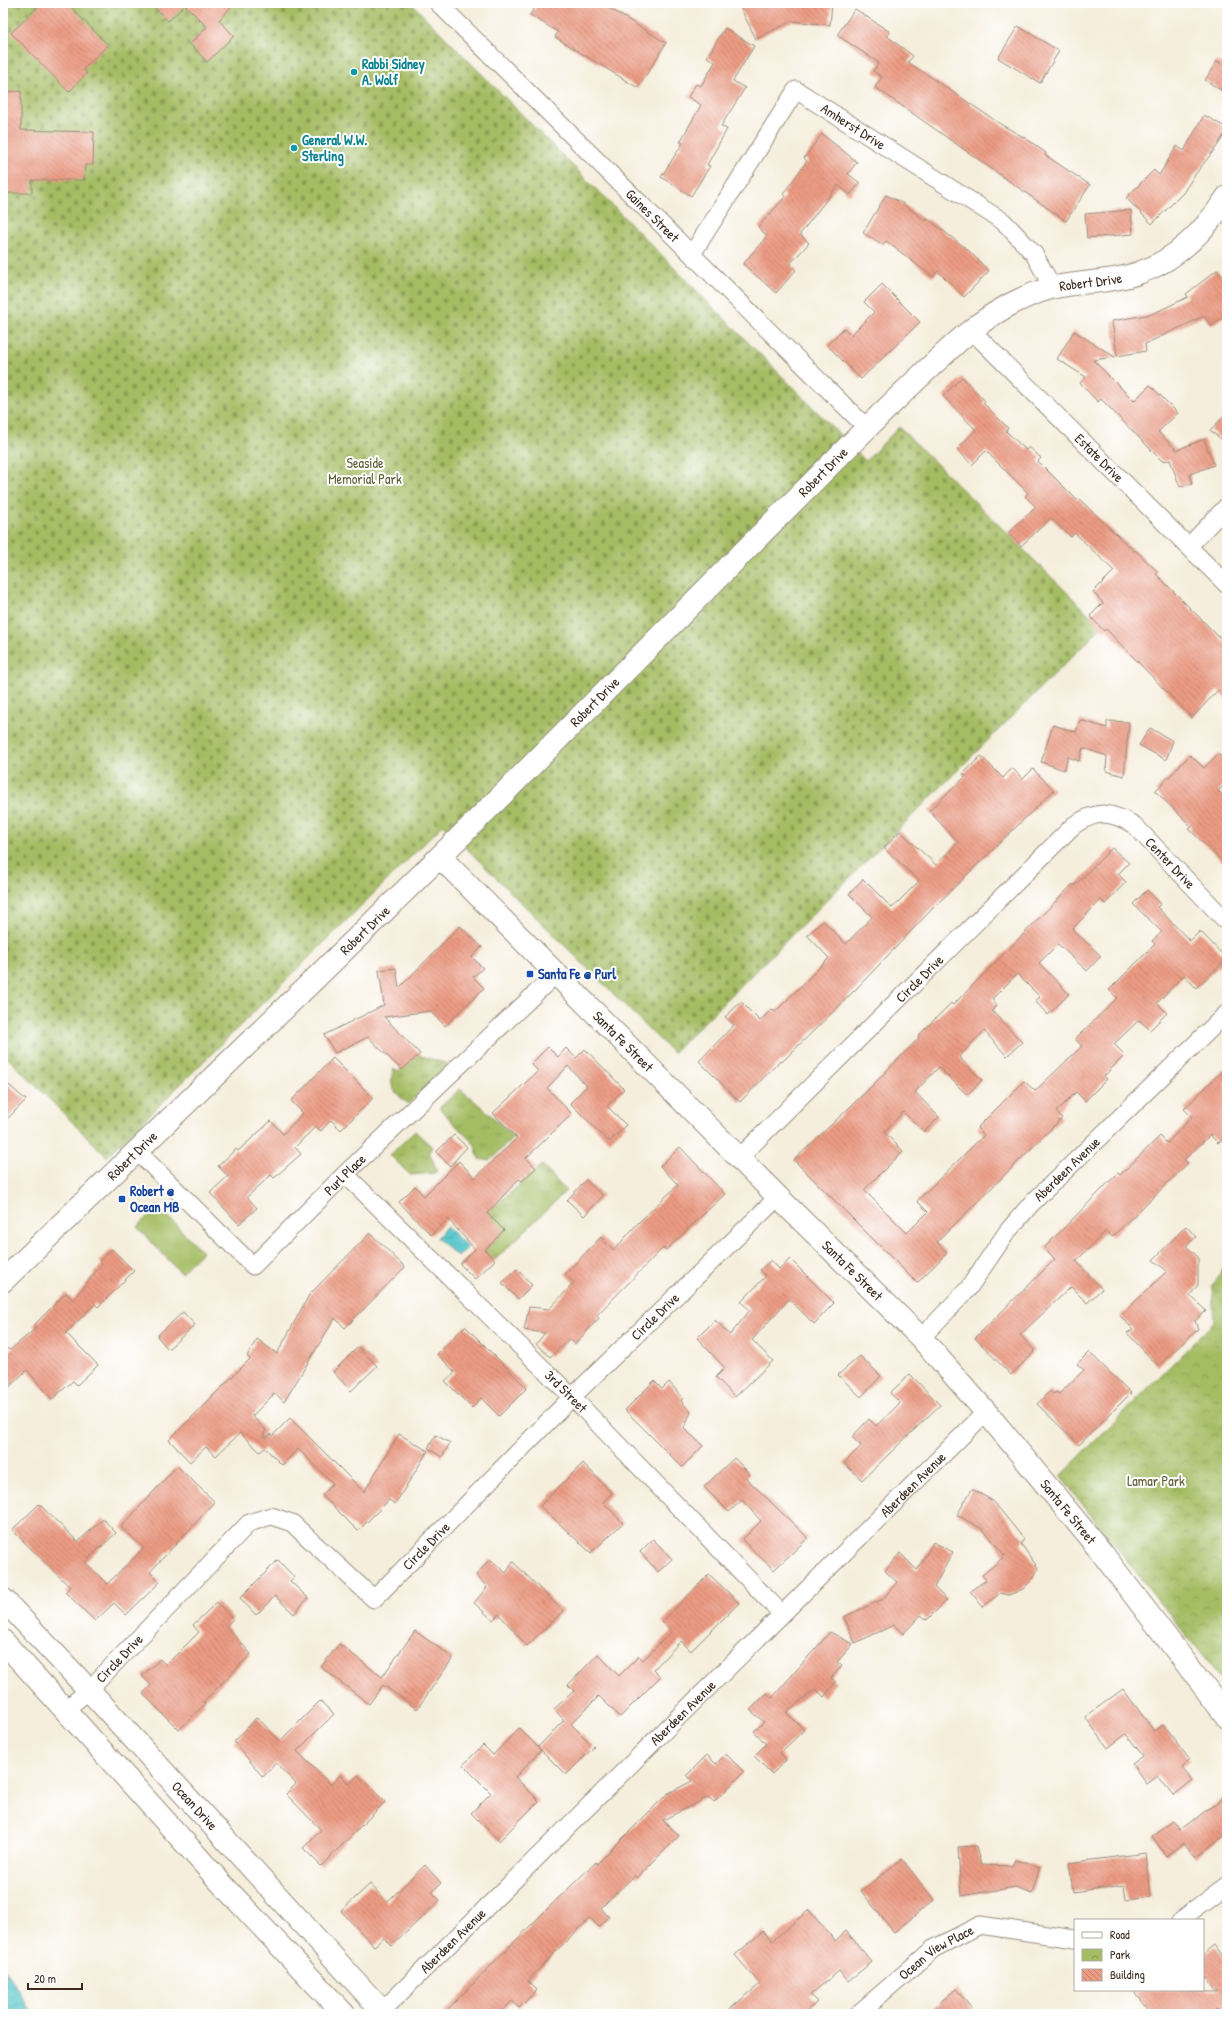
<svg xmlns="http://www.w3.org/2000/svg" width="1230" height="2017" viewBox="0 0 1230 2017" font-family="'Patrick Hand',sans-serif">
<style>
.grass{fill:url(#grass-tufts);stroke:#707440}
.cemetery{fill:url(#cemetery-stones);stroke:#707440}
.park{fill:url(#park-crowns);stroke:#707440}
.pitch{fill:#a4bd63;stroke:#707440}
.water{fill:url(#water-waves);stroke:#4b7a76}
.building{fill:url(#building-back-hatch)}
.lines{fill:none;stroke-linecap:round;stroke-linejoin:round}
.minor-casing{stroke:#988c7d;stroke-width:19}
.tertiary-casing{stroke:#988c7d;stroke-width:24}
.primary-casing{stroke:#988c7d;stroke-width:24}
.minor{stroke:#fff;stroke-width:17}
.tertiary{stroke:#fff;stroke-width:22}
.primary{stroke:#fff;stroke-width:22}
.culture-dot{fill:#0f9aa8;stroke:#fff;stroke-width:1.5}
.transit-dot{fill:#1a4fb4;stroke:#fff;stroke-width:1.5}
.labels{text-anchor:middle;stroke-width:4;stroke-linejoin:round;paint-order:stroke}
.culture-label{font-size:14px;font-weight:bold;fill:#0d838f;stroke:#fff;text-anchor:start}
.street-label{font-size:14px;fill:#3b2a1e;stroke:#fff}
.park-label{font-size:14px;fill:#605d36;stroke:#fff}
.transit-label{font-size:14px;font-weight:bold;fill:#164399;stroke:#fff;text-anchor:start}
</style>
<defs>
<pattern id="grass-tufts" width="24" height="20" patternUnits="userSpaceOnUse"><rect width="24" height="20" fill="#a4bd63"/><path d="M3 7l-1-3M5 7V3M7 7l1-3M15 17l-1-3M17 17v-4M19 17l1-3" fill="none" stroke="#879a51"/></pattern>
<pattern id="cemetery-stones" width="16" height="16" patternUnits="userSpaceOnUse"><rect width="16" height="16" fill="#a4bd63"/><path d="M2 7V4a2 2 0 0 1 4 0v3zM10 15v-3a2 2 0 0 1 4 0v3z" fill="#879a51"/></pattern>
<pattern id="park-crowns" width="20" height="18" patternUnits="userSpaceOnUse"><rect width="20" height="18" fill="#a4bd63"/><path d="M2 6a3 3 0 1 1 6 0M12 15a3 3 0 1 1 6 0" fill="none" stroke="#879a51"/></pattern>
<pattern id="water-waves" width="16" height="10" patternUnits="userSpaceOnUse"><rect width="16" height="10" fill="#5bc9cf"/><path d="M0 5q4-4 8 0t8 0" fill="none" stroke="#4ca3a7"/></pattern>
<pattern id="building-back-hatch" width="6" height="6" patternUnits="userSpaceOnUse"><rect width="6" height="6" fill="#ec9b83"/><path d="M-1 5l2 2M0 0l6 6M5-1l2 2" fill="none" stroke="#c07f6b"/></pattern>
</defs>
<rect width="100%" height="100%" fill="#fff"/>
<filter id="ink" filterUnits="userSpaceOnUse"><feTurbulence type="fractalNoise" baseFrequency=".025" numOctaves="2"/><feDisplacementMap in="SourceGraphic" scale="8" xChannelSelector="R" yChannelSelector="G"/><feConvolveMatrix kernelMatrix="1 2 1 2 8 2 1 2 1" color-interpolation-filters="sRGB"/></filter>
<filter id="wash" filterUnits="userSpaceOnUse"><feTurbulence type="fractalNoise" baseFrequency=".012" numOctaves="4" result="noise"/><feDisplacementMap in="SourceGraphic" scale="16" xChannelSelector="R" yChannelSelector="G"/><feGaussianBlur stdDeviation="0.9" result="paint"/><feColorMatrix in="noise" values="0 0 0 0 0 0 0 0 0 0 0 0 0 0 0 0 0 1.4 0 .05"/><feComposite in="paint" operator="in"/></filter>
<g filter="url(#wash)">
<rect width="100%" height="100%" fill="#f5eedc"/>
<path class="grass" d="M418 1055 448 1064 408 1104C394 1091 388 1088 394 1069L398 1072Z
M460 1089 484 1109 514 1137 489 1161 479 1159 475 1145 439 1108Z
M415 1131 432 1147 429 1152 437 1170 435 1173 410 1175 390 1155Z
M542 1165 566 1191 495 1260 485 1250 504 1231 487 1213Z"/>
<path class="cemetery" d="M3 3H411L866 461 899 427 1102 627 673 1053 443 825 107 1157 3 1053Z"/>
<path class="park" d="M1227 1263V1687L1060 1476 1214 1322 1212 1287Z"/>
<path class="pitch" d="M158 1206 202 1252 181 1273 137 1227Z"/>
<path class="water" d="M446 1227 468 1247 458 1257 437 1238Z
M3 1966 33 2014H3Z"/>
<g id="blocks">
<path class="building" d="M42 3H67L108 45 83 69 87 73 69 92 11 33Z
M150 3H235L219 20 234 36 207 62 190 44 207 27 185 5 168 21Z
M538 3H601L666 43 638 88 555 37 558 32 530 15Z
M749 3H832L830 25 792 21 756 39 740 7Z
M855 9 890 32 887 36 913 56 908 62 1002 125 1027 139 1046 153 1045 155 1090 185 1066 221 875 87 882 77 873 71 879 63 837 35Z
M1018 26 1059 51 1040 83 998 58Z
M725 28 754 46 733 81 745 88 721 126 727 129 707 165 710 166 691 196 661 177 683 143 680 142 701 105 688 97 696 84 701 86 715 62 707 57Z
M1217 61 1227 67V94L1205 80Z
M21 91V130L94 132 93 165H85L84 180H32V193H3V92Z
M1204 115 1227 128V130L1218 145 1194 176 1183 193 1152 224 1126 198 1154 170 1159 175 1177 146 1184 151Z
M822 134 857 162 848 174 860 183 850 195 838 185 800 234 809 243 790 264 796 270 776 293 743 264 767 236 758 227 786 196 783 194 807 161 804 158Z
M886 195 902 203 926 221 928 219 967 249 989 271 964 297 938 271 933 277 886 241 883 245 863 233Z
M1131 210 1133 234 1087 238 1085 214Z
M1217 270 1227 282V314L1211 326 1204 316 1145 344 1146 351 1117 356 1112 321 1152 314 1188 297 1186 294Z
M882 284 920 322 861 379 827 345 844 328 851 335 874 312 864 302Z
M1074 331 1115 357 1093 360 1134 401 1150 385 1178 413 1158 432 1177 450 1204 439 1214 465 1190 474 1192 484 1180 487 1170 460 1162 461 1101 399 1098 402 1080 383 1086 377 1057 359Z
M962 377 985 401 983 403 1008 428 1006 431 1026 450 1029 447 1041 458 1038 461 1077 500 1078 498 1134 551 1135 550 1158 572 1156 574 1227 645V699L1218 690 1192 718 1106 629 1104 631 1090 616 1103 603 1093 592 1114 571 1075 533 1071 537 1051 518 1021 546 1008 533 1036 507 1025 496 1028 493 986 451 972 465 957 449 976 430 943 396Z
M1227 414V444L1210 430Z
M1080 720 1107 728V721L1129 722 1124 776 1106 771 1107 756 1083 748 1079 761 1068 757 1064 770 1041 762 1053 725 1076 732Z
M1150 728 1173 741 1166 760 1139 745Z
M1218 754 1227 762V782L1218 791 1227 800V866L1189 829 1192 827 1155 791 1190 755 1204 768Z
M981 756 1003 778 1012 768 1023 779 1033 769 1054 790 935 906 856 989 782 1062 780 1061 740 1102 699 1061 734 1025 725 1017 741 1002 760 1021 772 1009 775 1012 829 958 807 935 823 921 846 944 872 917 849 894 863 879 892 908 919 881 884 848 900 831 936 865 958 842 929 811 966 776 963 774Z
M1112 848 1129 863 1118 874 1126 882 1105 904 1101 900 1072 929 1101 956 1087 971 1058 944 1039 963 1069 994 1048 1015 1035 1001 1040 997 1017 974 992 999 997 1006 992 1011 1022 1042 1007 1056 984 1031 959 1057 982 1080 967 1095 939 1067 915 1092 939 1117 924 1132 903 1112 884 1132 903 1151 864 1190 907 1233 928 1212 917 1201 984 1135 977 1128 1024 1081 1035 1091 1082 1046 1075 1039 1117 998 1109 990 1155 944 1152 941 1162 932 1133 904 1147 890 1161 904 1157 907 1190 941 1200 931 1227 959 1196 988 1184 975 1157 1003 1167 1013 1150 1030 1139 1020 1114 1044 1125 1055 1104 1076 1107 1079 1085 1101 1076 1092 1056 1112 1062 1118 937 1242 947 1253 917 1283 794 1160 870 1088 919 1038 918 1036 951 1003 953 1005 1073 884 1074 886Z
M460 926 482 947 472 957 483 968 473 977 484 988 445 1026 430 1011 384 1017 420 1054 402 1070 368 1037 335 1053 324 1035 384 1005 379 970 396 968 399 988Z
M548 1047 558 1057 566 1048 576 1058 585 1049 624 1089 607 1106 626 1125 609 1142 570 1103 587 1086 568 1066 547 1088 572 1114 526 1158 536 1168 522 1181 519 1179 487 1213 504 1230 485 1250 495 1260 475 1279 460 1264 475 1249 448 1219 431 1235 399 1202 415 1186 424 1196 459 1161 475 1178 517 1138 493 1113 538 1071 531 1064Z
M333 1058 373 1098 341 1130 331 1120 321 1131 316 1126 295 1147 301 1154 274 1178 271 1175 247 1197 257 1208 239 1224 210 1193 228 1176 218 1166 236 1149 238 1151 271 1121 283 1134 303 1113 291 1101Z
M1227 1066V1135L1218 1143 1210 1135 1184 1160 1188 1163 1112 1237 1106 1231 1076 1261 1102 1289 1087 1303 1071 1287 1020 1335 1035 1351 1011 1375 975 1338 1055 1259 1044 1248 1118 1173 1120 1175 1160 1136 1167 1143 1192 1117 1184 1109Z
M3 1080 26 1100 3 1123Z
M454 1135 467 1147 450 1166 436 1152Z
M680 1147 725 1194 666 1250 663 1248 596 1316 599 1318 575 1344 570 1339 550 1357 536 1344 545 1333 524 1330 529 1307 549 1309 574 1283 565 1274 601 1237 614 1250 639 1222 678 1185 660 1166Z
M586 1180 603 1196 584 1216 567 1200Z
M1186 1226 1196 1237 1186 1246 1198 1257V1285L1190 1295 1206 1311 1195 1321 1198 1329 1158 1366 1127 1333 1133 1329 1120 1316 1167 1271 1153 1260Z
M370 1233 405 1267 345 1328 335 1318 284 1402 275 1393 252 1416 266 1430 263 1436 267 1438 271 1434 272 1436 290 1418 364 1492 399 1434 428 1451 395 1504 389 1500 358 1531 322 1495 333 1483 298 1449 282 1465 265 1448 260 1452 240 1433 216 1456 206 1447 190 1462 169 1440 250 1359 247 1356 257 1339 277 1354 309 1295Z
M112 1249 134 1271 98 1307 95 1304 66 1333 98 1365 77 1385 73 1381 52 1399 27 1370 3 1393V1347L10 1350 36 1328 33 1326 66 1293 73 1300 102 1264 99 1261Z
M790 1259 834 1303 814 1324 789 1299 752 1340 773 1361 735 1397 716 1377 725 1368 697 1338 715 1320 730 1335 750 1310 741 1302 766 1276 760 1270 771 1260 779 1269Z
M517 1269 532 1285 518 1299 502 1283Z
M183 1312 195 1325 168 1349 157 1336Z
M465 1326 527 1388 499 1416 481 1398 472 1408 445 1381 455 1372 437 1354Z
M358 1347 377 1366 351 1391 333 1372Z
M1089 1352 1131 1393 1079 1445 1037 1404 1050 1391 1053 1394 1056 1392 1059 1394 1084 1370 1077 1364Z
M860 1356 881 1376 861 1397 838 1375Z
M910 1374 940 1405 862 1480 844 1463 861 1446 852 1437 869 1419 876 1426 900 1403 890 1393Z
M654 1381 662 1389 669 1382 683 1398 681 1401 691 1412 684 1428 703 1446 682 1467 625 1410Z
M436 1435 450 1443 442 1457 428 1448Z
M734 1458 750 1474 746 1478 808 1538 774 1570 742 1540 761 1521 742 1500 729 1512 704 1487Z
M583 1463 612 1493 603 1502 623 1523 591 1553 540 1506Z
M177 1466 215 1502 150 1572 160 1582 126 1615 114 1603 95 1621 65 1592 70 1587 12 1530 39 1504 78 1542 103 1519 116 1533 85 1562 107 1584 144 1548 121 1527Z
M972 1489 993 1501 1024 1539 1021 1544 1038 1568 1034 1578 1023 1589 1009 1595 1000 1593 983 1607 970 1591 986 1580 982 1575 1005 1556 984 1530 957 1515Z
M653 1539 672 1559 658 1572 640 1552Z
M933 1542 953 1552 934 1587 947 1600 927 1620 921 1615 903 1634 894 1625 855 1643 844 1617 883 1599 897 1582 885 1571 900 1553 917 1570Z
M490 1559 506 1573 513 1562 563 1611 527 1646 499 1614 493 1620 474 1603 487 1587 476 1575Z
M278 1560 294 1577 290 1581 308 1598 294 1614 275 1596 256 1615 240 1598Z
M709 1574 739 1603 691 1651 681 1641 653 1670 660 1677 620 1717 599 1696 571 1724 594 1747 566 1775 538 1747 564 1720 554 1709 574 1691 568 1685 598 1654 619 1676 639 1656 643 1660 672 1631 662 1622Z
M217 1602 233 1619 226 1626 251 1654 203 1702 205 1704 179 1730 143 1694 151 1685 142 1676 160 1659 166 1665 199 1632 193 1625Z
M415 1631 453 1658 417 1709 383 1685 369 1704 321 1667 339 1644 382 1677Z
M830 1632 853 1644 837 1662 842 1666 831 1678 836 1682 824 1697 816 1689 786 1712 804 1730 780 1753 786 1760 772 1774 754 1756 766 1744 754 1731 764 1722 750 1710 767 1693 772 1698Z
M1123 1689 1154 1731 1163 1725 1190 1760 1182 1768 1192 1780 1173 1795 1158 1776 1147 1784 1132 1764 1143 1756 1126 1734 1108 1748 1085 1717Z
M320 1701 334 1714 297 1751 331 1785 340 1775 349 1784 358 1775 385 1802 321 1866 303 1848 321 1830 286 1794 296 1784 276 1763 263 1777 234 1742 257 1717 280 1741Z
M519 1728 541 1750 515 1777 539 1801 499 1841 471 1813 491 1793 463 1765 483 1745 493 1755Z
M726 1754 744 1772 714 1802 708 1797 663 1820 679 1836 637 1878 634 1876 601 1908 609 1917 599 1927 590 1918 554 1953 528 1981 537 1990 519 2008 512 2001 499 2014H443L545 1911 596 1862 597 1864 667 1794 692 1781 687 1775 707 1755 716 1764Z
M1227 1795V1834L1195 1857 1183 1843 1166 1856 1152 1836 1173 1821 1180 1830Z
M976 1846 981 1865 1012 1866 1015 1860 1040 1867 1032 1893 1015 1887 961 1896 958 1847Z
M1146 1853 1151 1897 1126 1900 1124 1885 1073 1892 1069 1863Z
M902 1859 934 1900 894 1932 861 1891Z
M425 1865 441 1883 432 1892 440 1900 392 1946 384 1938 374 1946 341 1911 370 1884 387 1902Z
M809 1910 835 1941 846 1931 872 1962 848 1981 839 1971 810 1995 817 2002 803 2014H724L760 1984 735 1955 763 1931 772 1941Z
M1216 1946 1227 1961V2014H1222L1217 2008 1209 2014H1152L1133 1990H1218L1203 1970V1956Z
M956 1989 976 2014H926Z"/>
</g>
</g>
<g filter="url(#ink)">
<use href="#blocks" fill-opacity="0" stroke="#988c7d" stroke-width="1"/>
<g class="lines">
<g class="minor-casing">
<g id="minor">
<path id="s1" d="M438 3 867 428"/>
<path id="s2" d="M692 254 796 90 1004 222 1034 254 1053 288"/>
<path id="s3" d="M971 330 1227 585"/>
<path d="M1189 546 1227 506"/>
<path id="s4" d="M137 1151 253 1266 345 1174 557 973"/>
<path id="s5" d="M740 1157 1074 825C1098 810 1110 811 1134 825L1227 922"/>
<path id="s6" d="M345 1174 572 1397 782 1614"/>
<path id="s7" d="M921 1338 968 1289 1007 1232 1031 1204 1227 1013"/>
<path id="s8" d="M65 1710 89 1690 249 1523 271 1516 292 1523 374 1599 572 1397 778 1197"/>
<path d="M1180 1920 1227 1885"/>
<path id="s9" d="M379 2014 986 1412"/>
<path id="s10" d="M858 2014 933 1949 980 1925 1075 1939"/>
</g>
</g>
<g class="tertiary-casing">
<g id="tertiary">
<path id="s11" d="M440 857 778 1197 921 1338 986 1412 1099 1549 1227 1717"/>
<path id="s12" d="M3 1281C180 1108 359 939 533 764 615 681 697 599 779 516 840 455 900 393 964 336 989 315 1019 297 1051 288 1081 281 1112 283 1141 272 1178 259 1206 229 1227 197"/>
</g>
</g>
<g class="primary-casing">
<g id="primary">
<path id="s13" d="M3 1599 89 1690 385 2014"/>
<path d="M3 1641 222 1884 344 2014"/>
</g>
</g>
<use href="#minor" class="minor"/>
<use href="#tertiary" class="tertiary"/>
<use href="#primary" class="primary"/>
</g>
</g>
<g class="culture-dot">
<circle cx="354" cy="72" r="4"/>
<circle cx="294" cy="148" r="4"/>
</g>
<g class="transit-dot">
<rect x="526" y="970" width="8" height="8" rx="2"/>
<rect x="118" y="1195" width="8" height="8" rx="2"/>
</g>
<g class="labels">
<g class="culture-label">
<text x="362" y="69">Rabbi Sidney<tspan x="362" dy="16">A. Wolf</tspan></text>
<text x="302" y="145">General W.W.<tspan x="302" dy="16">Sterling</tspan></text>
</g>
<g class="street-label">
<text dy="5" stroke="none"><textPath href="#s2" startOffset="262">Amherst Drive</textPath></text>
<text dy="5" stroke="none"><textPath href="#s1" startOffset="302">Gaines Street</textPath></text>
<text dy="5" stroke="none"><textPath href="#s12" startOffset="1488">Robert Drive</textPath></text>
<text dy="5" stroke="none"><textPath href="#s3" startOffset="181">Estate Drive</textPath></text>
<text dy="5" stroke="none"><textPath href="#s12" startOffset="1152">Robert Drive</textPath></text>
<text dy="5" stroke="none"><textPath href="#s12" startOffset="828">Robert Drive</textPath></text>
<text dy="5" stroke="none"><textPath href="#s5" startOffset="588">Center Drive</textPath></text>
<text dy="5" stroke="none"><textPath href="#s12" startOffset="504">Robert Drive</textPath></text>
<text dy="5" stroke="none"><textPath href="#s5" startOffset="253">Circle Drive</textPath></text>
<text dy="5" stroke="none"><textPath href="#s11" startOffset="260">Santa Fe Street</textPath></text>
<text dy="5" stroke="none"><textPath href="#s12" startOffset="180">Robert Drive</textPath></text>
<text dy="5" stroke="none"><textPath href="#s7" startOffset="224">Aberdeen Avenue</textPath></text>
<text dy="5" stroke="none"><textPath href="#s4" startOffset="293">Purl Place</textPath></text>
<text dy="5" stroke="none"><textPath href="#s11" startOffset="584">Santa Fe Street</textPath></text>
<text dy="5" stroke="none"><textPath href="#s8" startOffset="818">Circle Drive</textPath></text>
<text dy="5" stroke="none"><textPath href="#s6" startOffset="310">3rd Street</textPath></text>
<text dy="5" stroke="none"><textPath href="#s9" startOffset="752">Aberdeen Avenue</textPath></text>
<text dy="5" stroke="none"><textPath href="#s11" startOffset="908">Santa Fe Street</textPath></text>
<text dy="5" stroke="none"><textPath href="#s8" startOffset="494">Circle Drive</textPath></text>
<text dy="5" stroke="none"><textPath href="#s8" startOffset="75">Circle Drive</textPath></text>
<text dy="5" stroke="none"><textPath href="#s9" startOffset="428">Aberdeen Avenue</textPath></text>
<text dy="5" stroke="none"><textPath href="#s13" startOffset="282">Ocean Drive</textPath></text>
<text dy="5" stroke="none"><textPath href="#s9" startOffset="104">Aberdeen Avenue</textPath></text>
<text dy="5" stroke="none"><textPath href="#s10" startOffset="100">Ocean View Place</textPath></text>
</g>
<g class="park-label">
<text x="365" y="468">Seaside<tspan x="365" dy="16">Memorial Park</tspan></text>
<text x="1156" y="1486">Lamar Park</text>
</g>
<g class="transit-label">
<text x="538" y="979">Santa Fe @ Purl</text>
<text x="130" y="1196">Robert @<tspan x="130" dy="16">Ocean MB</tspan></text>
</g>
</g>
<rect width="1230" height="2017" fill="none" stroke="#fff" stroke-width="16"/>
<rect x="1074" y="1919" width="130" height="72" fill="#ffffff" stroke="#b1aaa5"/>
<rect x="1082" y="1932" width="20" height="6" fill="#ffffff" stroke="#b1aaa5"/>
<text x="1110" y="1939" font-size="12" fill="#3b2a1e">Road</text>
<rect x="1082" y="1949" width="20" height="12" fill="url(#park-crowns)" stroke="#b1aaa5"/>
<text x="1110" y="1959" font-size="12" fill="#3b2a1e">Park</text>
<rect x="1082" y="1969" width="20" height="12" fill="url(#building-back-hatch)" stroke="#b1aaa5"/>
<text x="1110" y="1979" font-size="12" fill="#3b2a1e">Building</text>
<path d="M28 1983v6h54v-6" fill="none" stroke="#3b2a1e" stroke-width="2"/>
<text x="34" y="1983" font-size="12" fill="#3b2a1e" stroke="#ffffff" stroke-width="3" paint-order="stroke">20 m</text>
</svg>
